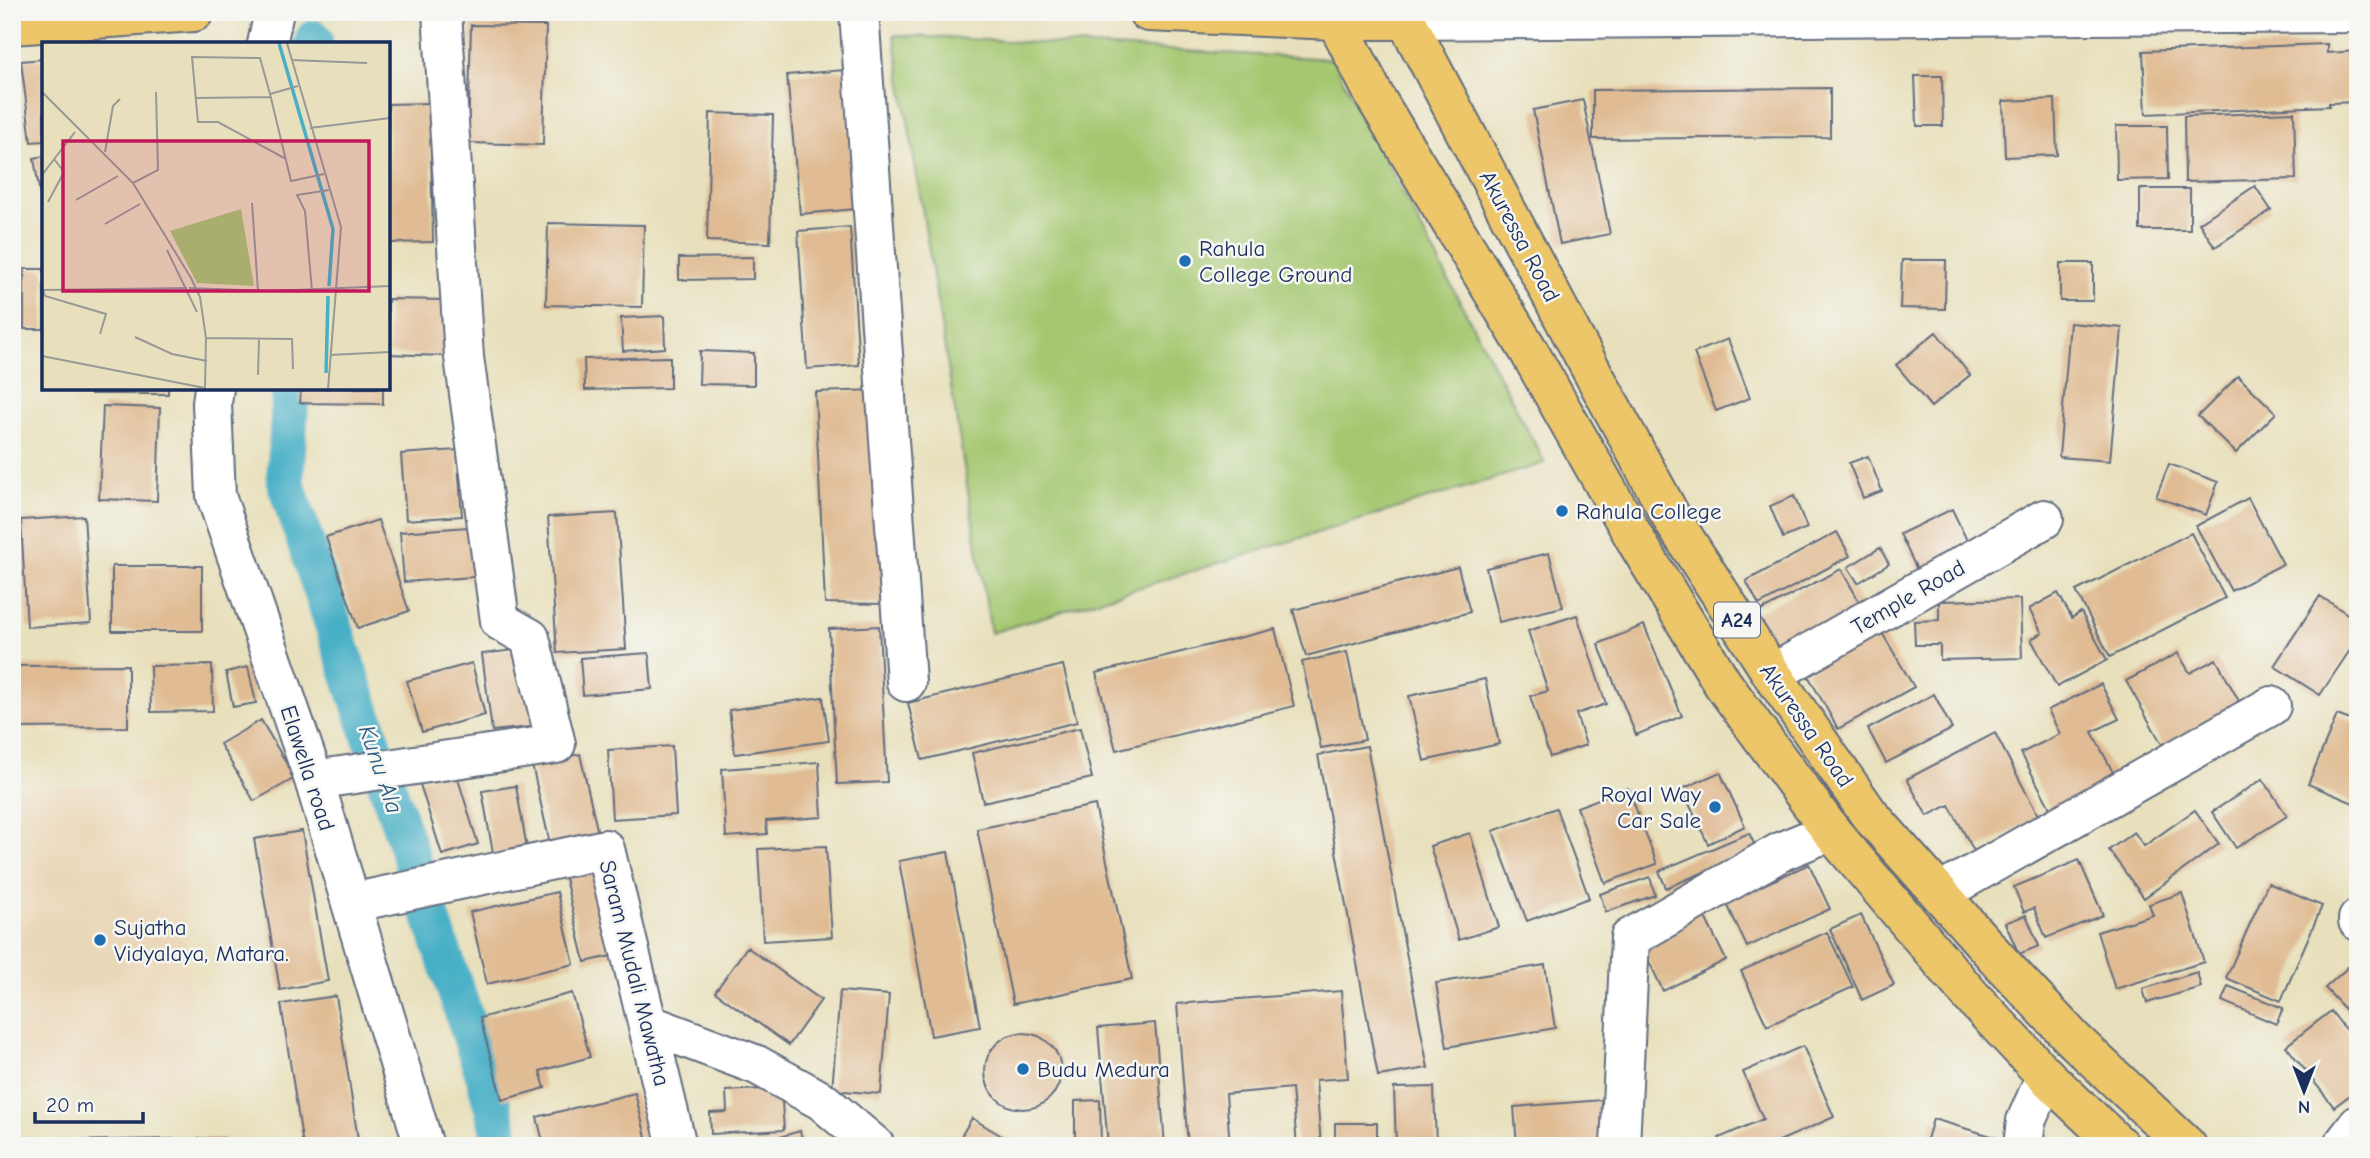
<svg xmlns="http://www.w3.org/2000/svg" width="2370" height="1158" viewBox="0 0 2370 1158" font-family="'Comic Neue',sans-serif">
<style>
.built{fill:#ebd8ba}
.green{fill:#a5c770;stroke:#607b67;stroke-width:2}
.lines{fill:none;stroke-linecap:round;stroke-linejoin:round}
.canal{stroke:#47afc6;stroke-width:38}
.building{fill:#e0bb93}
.minor-casing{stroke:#636d7f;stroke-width:42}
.major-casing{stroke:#636d7f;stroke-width:42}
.highway-casing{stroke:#636d7f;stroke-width:42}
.minor{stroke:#fff;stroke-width:38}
.major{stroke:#ecc669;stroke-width:38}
.highway{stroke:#ecc669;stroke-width:38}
.poi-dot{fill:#1f6fb2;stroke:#f6f6f2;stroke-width:2.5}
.labels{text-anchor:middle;stroke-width:5;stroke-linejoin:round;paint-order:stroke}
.shield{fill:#f6f6f2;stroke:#5d6b8a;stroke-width:2}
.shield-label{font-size:21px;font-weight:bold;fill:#1b2f5e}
.street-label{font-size:23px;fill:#1b2f5e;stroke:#f6f6f2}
.poi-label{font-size:23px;fill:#1b2f5e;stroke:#f6f6f2;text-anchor:start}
.water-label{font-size:24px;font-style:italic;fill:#2a5c82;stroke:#f6f6f2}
.inset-river{fill:none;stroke:#47afc6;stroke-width:3.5}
.inset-road{fill:none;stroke:#969996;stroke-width:2}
.view{fill:#c2185b;fill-opacity:0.15;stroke:#c2185b;stroke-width:3.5}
.inset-edge{fill:none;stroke:#1b2f5e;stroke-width:3.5}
</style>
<rect width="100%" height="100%" fill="#f6f6f2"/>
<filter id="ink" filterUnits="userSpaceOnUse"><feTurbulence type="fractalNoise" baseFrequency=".0143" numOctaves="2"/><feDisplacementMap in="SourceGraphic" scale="14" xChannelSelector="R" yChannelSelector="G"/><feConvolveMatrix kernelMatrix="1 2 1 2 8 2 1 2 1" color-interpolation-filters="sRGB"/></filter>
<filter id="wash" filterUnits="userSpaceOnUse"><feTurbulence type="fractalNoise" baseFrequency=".00686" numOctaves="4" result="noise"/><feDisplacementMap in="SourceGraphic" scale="28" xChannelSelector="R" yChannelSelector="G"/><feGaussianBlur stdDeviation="1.57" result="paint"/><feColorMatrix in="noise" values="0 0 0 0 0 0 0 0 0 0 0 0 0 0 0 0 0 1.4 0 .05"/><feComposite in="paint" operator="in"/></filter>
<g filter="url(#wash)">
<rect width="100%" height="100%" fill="#e8e0bc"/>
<path class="built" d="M180 781 194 1093 12 1089V790Z"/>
<path class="green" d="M894 35 1332 59 1545 463 991 633Z"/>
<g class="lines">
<path class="canal" d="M313 44 314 39
M291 388 285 481 485 1078 503 1146"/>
</g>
<g id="blocks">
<path class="building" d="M471 25 546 26 543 145 468 143Z
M2327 44V53L2358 51V102L2329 103V106L2146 114 2143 51Z
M44 59V141L31 142 21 61Z
M844 70 856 209 800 214 787 75Z
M1915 76H1942L1943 126H1917Z
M1830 88V137L1593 139V90Z
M2055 99 2057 155 2005 157 2003 101Z
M1583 100 1610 234 1560 244 1533 110Z
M430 103 433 242 388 243V104Z
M2294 112 2296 179 2185 182 2184 116Z
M710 113 773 115 770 243 707 241Z
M2116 126H2167L2168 179 2117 180Z
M44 156V207H42L34 158Z
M2255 186 2271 210 2215 247 2199 223Z
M2140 189H2190V230H2140Z
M548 223 644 225 642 307 546 305Z
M850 227 859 365 807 369 798 231Z
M753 257V279L679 280V258Z
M1902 260H1946L1945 309 1900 308Z
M2060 263H2093V301H2060Z
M24 269H44V329H24Z
M388 299 447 300 446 356 388 354Z
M664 316 665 348 623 351 621 318Z
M2070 323 2122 328 2110 461 2059 457Z
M1936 332 1970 375 1931 407 1896 365Z
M1728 339 1750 398 1716 411 1694 353Z
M700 351 754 353V385L699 384Z
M670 357V388L585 390 584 359Z
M2238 376 2276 413 2236 453 2198 416Z
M91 388H168V394H91Z
M301 388H383V404L300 403Z
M875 390 884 604 825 603 815 392Z
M103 406 160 408 157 501 99 499Z
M457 450 462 516 406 520 401 454Z
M1868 456 1882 491 1863 498 1849 463Z
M2169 464 2218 482 2206 515 2156 497Z
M1794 496 1807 528 1783 538 1770 506Z
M2248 498 2283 564 2231 591 2196 526Z
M1952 509 1971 549 1919 574 1900 534Z
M617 513 626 649 557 653 548 517Z
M84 516 91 623 27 627 21 520Z
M378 520 409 611 358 628 326 537Z
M482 526 487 576 404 582 400 532Z
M1837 532 1850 556 1759 605 1746 581Z
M2191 533 2225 598 2110 657 2076 591Z
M1880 548 1889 564 1858 583 1848 567Z
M1549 553 1563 607 1499 622 1486 568Z
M112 566H202V631H112Z
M1458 567 1470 612 1306 656 1293 610Z
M1841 569 1864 610 1771 666 1745 619Z
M2058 593 2072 618 2081 612 2107 660 2057 687 2031 639 2042 633 2029 609Z
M2320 596 2358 621V638L2320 695 2274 666Z
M2020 599 2022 658 1940 660V645H1915L1914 621 1939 620V601Z
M1577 615 1606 704 1576 714 1586 745 1550 757 1530 696 1548 691 1528 631Z
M1644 625 1682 716 1636 735 1598 644Z
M879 626 887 782 837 784 829 629Z
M1275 629 1294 706 1116 750 1096 673Z
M1881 631 1914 687 1838 729 1806 672Z
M530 648 539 726 492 731 482 654Z
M1347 652 1365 740 1321 748 1302 662Z
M649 653 652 689 583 695 580 658Z
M2178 653 2190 673 2216 659 2240 703 2163 746 2126 681Z
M472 663 485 715 422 732 407 681Z
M128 665V727L12 728V666Z
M212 665 213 711 151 712 150 666Z
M1063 665 1077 722 922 760 908 703Z
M248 667 256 703 233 707 226 672Z
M1485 679 1499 744 1424 761 1409 696Z
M2101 684 2119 719 2092 732 2116 778 2051 810 2021 753 2060 734 2048 710Z
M1934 694 1952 729 1886 763 1868 729Z
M823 697 829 741 735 754 729 710Z
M2337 715 2358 723V805L2308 784Z
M261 720 295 778 254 801 220 744Z
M1080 728 1092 778 983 802 972 753Z
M1995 733 2039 817 1974 851 1949 805 1927 816 1907 779Z
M672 746 676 815 612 819 608 750Z
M1367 746 1428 1068 1378 1076 1318 755Z
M580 754 599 838 551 848 532 765Z
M819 762 822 817 766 821 767 834 726 837 722 769Z
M455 769 478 844 442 855 419 781Z
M1720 772 1745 826 1708 844 1682 789Z
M2263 779 2287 816 2236 848 2212 812Z
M516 786 527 848 493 853 482 791Z
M1628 788 1657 864 1605 883 1577 807Z
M1095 805 1132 979 1013 1004 977 829Z
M1556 808 1589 898 1527 921 1493 831Z
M2195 810 2219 844 2144 898 2109 850 2134 832 2144 846Z
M302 831 328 981 280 990 254 839Z
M1470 833 1499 927 1459 940 1430 846Z
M1749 833 1757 850 1666 888 1659 871Z
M826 846 832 937 763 941 758 849Z
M948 852 980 1027 931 1036 899 861Z
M2079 860 2103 915 2046 938 2034 908 2024 912 2014 887Z
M1809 864 1830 909 1747 947 1726 902Z
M603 865 624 953 585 962 564 874Z
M1650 877 1655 895 1606 912 1600 894Z
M2268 883 2322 906 2281 1001 2226 978Z
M557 892 574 964 487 984 470 912Z
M2182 893 2204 962 2115 989 2097 932 2153 915 2149 904Z
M1701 909 1726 960 1663 991 1638 938Z
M1861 915 1894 985 1862 1000 1830 929Z
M2026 915 2039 946 2019 954 2005 923Z
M1827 932 1853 987 1767 1026 1741 971Z
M747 947 821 1000 789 1045 715 992Z
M2358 958V1023L2325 988Z
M1545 965 1555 1028 1447 1047 1436 983Z
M2197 972 2201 987 2147 1003 2143 989Z
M2228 986 2283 1008 2276 1024 2222 1001Z
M840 991 889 995 881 1094 832 1090Z
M1341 991 1348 1078 1316 1080 1321 1146H1297L1292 1088 1226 1094 1230 1146H1188L1177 1004Z
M572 993 590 1057 540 1071 545 1088 502 1100 480 1018Z
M336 996 359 1146H303L281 1004Z
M2331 1011 2358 1046V1089L2334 1107 2286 1046Z
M1155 1023 1165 1146H1108L1098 1028Z
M985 1071a38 38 0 1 1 76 0a38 38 0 1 1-76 0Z
M1803 1046 1834 1117 1768 1146H1722L1719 1138 1763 1119 1743 1072Z
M1434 1087 1436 1146H1396L1394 1088Z
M781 1088 784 1130 711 1134 710 1113 727 1112 726 1091Z
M635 1093 646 1137 608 1146H544L537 1117Z
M1100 1100 1101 1146H1075V1101Z
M1602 1100 1606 1146H1517L1514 1107Z
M972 1118 1018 1146H955Z
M1933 1119 2005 1140 2004 1146H1925Z
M1335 1123H1377V1146H1335Z
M800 1131 804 1146H752V1145Z
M225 1138V1146H12V1142Z"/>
</g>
</g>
<g filter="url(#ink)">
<use href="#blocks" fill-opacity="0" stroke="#636d7f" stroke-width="2"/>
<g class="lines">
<g class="minor-casing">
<path id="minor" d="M859 12 906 682
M1406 20 2358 13
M267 44 274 12
M214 388 212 403 216 496 314 780 424 1146
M1772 674 2044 519
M314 780 556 744 530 638 500 621 464 357 442 12
M1940 893 2271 706
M351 903 605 849 677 1146
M2358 919V921
M648 1024 757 1065 822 1101 875 1146
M1620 1146 1630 938 1782 851 1831 831
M2023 1146 2026 1121 2046 1076
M2342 1146 2358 1125"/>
</g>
<g class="major-casing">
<path id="major" d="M1148 12 1335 20H1406
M12 25 194 12"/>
</g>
<g class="highway-casing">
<path id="highway" d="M1332 12 1375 97 1527 348 1638 544 1723 684 1831 831 1971 996 2046 1076 2120 1146
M1402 12 1574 338 1674 522 1772 674 1869 814 2004 966 2074 1040 2187 1146"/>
</g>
<use href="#minor" class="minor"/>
<use href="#major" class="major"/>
<use href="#highway" class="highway"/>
</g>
</g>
<g class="poi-dot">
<circle cx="1185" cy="261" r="7"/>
<circle cx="1562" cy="511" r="7"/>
<circle cx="1715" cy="807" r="7"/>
<circle cx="100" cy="940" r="7"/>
<circle cx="1023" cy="1069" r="7"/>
</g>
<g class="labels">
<rect class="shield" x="1714" y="602.5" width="46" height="35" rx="5"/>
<g class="shield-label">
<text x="1737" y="627">A24</text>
</g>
<g class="street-label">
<text transform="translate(1520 236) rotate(62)" y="8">Akuressa Road</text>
<text transform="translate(1908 597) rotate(-30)" y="8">Temple Road</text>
<text transform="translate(1807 725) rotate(55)" y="8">Akuressa Road</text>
<text transform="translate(308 768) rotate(72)" y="8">Elawella road</text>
<text transform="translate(635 973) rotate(76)" y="8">Saram Mudali Mawatha</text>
</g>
<g class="poi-label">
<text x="1199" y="256">Rahula<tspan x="1199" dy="26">College Ground</tspan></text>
<text x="1576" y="519">Rahula College</text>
<text x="1701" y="802" text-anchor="end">Royal Way<tspan x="1701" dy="26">Car Sale</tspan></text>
<text x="114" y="935">Sujatha<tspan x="114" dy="26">Vidyalaya, Matara.</tspan></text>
<text x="1037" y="1077">Budu Medura</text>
</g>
<g class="water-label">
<text transform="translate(381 769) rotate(71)" y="8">Kunu Ala</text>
</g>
</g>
<g transform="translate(42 42)">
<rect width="348" height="348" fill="#e8e0bc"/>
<path d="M199 167 212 244 155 241 128 189Z" fill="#a5c770"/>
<path class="inset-river" d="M237 1 291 187 287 244M284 331 286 254"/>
<path class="inset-road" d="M245 1 299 185 286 347M249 18 325 21M0 50 91 141 149 236 158 255 164 296 163 347M228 52 256 44M153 56 229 55M268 86 348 76M63 110 71 64 78 57M244 117 176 80H156L150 15 218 16 228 52 249 139 282 132M0 133 33 90M91 141 116 128 114 50M34 158 76 134M6 160 22 130 12 117M210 161 216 249M63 182 98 162M125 208 155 270M147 246 228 249 348 244M1 247 3 254 64 272 58 292M0 248 145 246M270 249 263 169 255 153 287 148M93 295 130 312 165 319M164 296 250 297 251 327M288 313 348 310M0 314 163 346M216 333 217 297"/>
<path class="view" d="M21 99H327V249H21Z"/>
<rect width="348" height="348" class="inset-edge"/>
</g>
<rect width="2370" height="1158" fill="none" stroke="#f6f6f2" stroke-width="42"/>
<g transform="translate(2304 1091) rotate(180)" stroke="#f6f6f2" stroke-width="5" paint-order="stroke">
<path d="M0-5L12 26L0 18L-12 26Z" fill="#1b2f5e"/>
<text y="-10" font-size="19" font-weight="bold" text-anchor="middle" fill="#1b2f5e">N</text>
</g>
<path d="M35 1112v10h108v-10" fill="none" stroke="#1b2f5e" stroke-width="3.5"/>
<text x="46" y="1112" font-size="21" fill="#1b2f5e" stroke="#f6f6f2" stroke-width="5" paint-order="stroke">20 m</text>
</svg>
